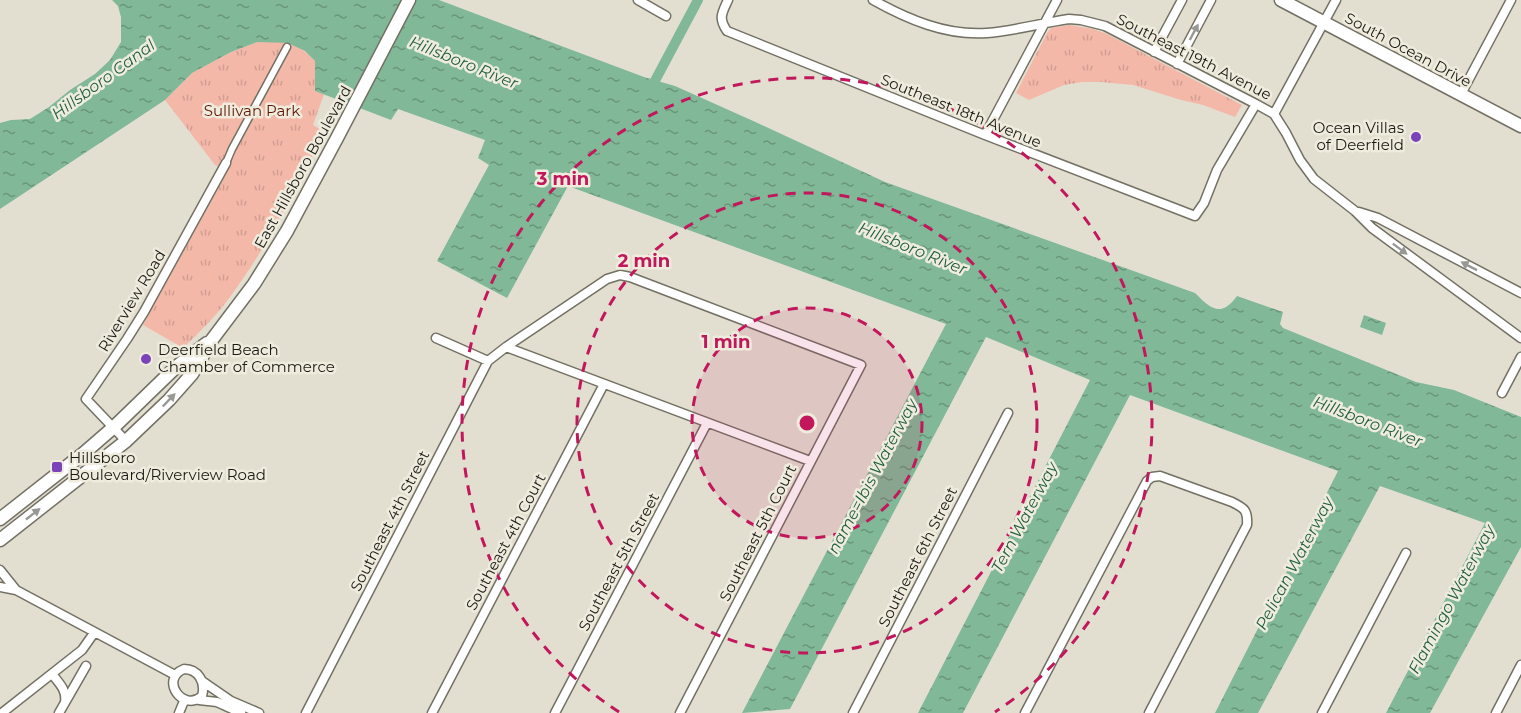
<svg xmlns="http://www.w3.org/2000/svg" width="1521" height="713" viewBox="0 0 1521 713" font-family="Montserrat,sans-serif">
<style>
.park{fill:url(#park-tufts)}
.water{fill:url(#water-ripples)}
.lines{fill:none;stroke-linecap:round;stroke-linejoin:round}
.canal{stroke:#81b897;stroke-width:10}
.pedestrian-casing{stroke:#737064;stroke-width:9}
.minor-casing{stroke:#737064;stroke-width:11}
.secondary-casing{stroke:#737064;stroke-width:15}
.pedestrian{stroke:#fff;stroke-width:6}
.minor{stroke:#fff;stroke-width:8}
.secondary{stroke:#fff;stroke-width:12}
.oneway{fill:#989895}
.ring{fill:none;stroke:#c2185b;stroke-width:3;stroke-dasharray:10 8}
.poi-dot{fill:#7b43b9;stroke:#efecde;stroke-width:2}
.labels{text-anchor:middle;stroke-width:5;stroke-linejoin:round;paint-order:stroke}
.street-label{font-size:15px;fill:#1a1914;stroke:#efecde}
.park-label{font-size:15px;fill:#5e1706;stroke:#efecde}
.poi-label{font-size:15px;fill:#1a1914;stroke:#efecde;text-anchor:start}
.water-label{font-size:16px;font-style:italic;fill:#205f3f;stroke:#efecde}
.centre{fill:#c2185b;stroke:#efecde;stroke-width:3}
.ring-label{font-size:18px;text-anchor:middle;font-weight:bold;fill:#c2185b;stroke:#efecde;stroke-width:5;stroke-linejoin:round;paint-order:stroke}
</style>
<defs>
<pattern id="park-tufts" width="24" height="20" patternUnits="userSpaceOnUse" patternTransform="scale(1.5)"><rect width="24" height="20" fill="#f4b8a9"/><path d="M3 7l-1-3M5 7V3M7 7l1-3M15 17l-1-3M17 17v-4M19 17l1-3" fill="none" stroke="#d19e91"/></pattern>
<pattern id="water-ripples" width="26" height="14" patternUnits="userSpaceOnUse" patternTransform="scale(1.5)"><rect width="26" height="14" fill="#81b897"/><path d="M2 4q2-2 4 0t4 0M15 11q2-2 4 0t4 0" fill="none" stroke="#69957a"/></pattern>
</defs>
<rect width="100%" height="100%" fill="#e2dfd1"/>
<path class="park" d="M1069 25 1093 29 1107 34 1242 105 1235 117 1203 105 1181 100 1133 85 1101 82H1082L1064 85 1029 100 1016 93 1047 33 1051 28Z
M257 42C283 42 296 40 315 61V91L324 94 313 125 325 132C296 188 268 246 230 297 216 316 200 332 183 348L143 325 227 172 215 165 165 100 192 73 231 52Z"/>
<path class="water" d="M112 0H439L644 77 675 86 751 120 885 182 1195 293C1211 309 1221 318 1237 296L1283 312 1280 324 1283 328 1416 382 1454 390 1521 417V547L1430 713H1386L1485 523 1380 486 1258 713H1215L1338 471 1130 395 963 713H918L1090 380 986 337 790 709 742 713 946 324 568 186 507 298 437 261 489 165 478 158 485 140 398 109 391 120 315 91V61L305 51 288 43 257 42 231 52 192 73 165 100 0 209V123L11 120 30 119 49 107 70 90 95 74 110 60 121 42V17L118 6Z
M1364 315 1386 323 1382 335 1360 327Z"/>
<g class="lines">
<path class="canal" d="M649 92 698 0"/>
<g class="pedestrian-casing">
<path id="pedestrian" d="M226 163 232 149 287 47"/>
</g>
<g class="minor-casing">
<path id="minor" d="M638 0 666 16
M728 0C722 13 718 18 727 31L985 135 1195 216 1204 203 1217 170 1256 104
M873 0C907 19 946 36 987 33 1014 31 1041 23 1069 19L1081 20 1105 26 1256 104 1274 114 1286 133 1300 160 1314 179 1355 211 1372 228 1521 338
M1154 52 1182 0
M1177 64 1211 0
M1461 94 1511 0
M1274 114 1336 0
M985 135 1057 0
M1359 212 1378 218 1521 293
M436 338 488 361
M506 347 810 461
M1502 393 1521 357
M126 441 86 399 127 339 144 312 226 163
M0 570 16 590
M0 587 16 590 175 675
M184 669C198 669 206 682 202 696 183 713 159 679 184 669Z
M52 674C59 683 67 690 65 702
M202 681 231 701 259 713
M199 700 217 702 241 713
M2 713 82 650 94 633
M59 713 86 666
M179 713 184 701
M306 713 488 361 506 347 607 279 620 275 630 277 861 365 680 713
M432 713 604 384
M555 713 707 423
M853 713 1008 413
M1025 713 1147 481 1152 477 1160 476 1232 502C1244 508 1248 510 1247 525L1149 713
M1322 713 1406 553
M1496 713 1521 665"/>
</g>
<g class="secondary-casing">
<path id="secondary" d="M1281 0 1521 126
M0 519 84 453 114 427 176 367 207 343
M0 540 126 441 169 400 192 374 211 341 254 284 287 231 337 138 409 0"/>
</g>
<use href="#pedestrian" class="pedestrian"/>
<use href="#minor" class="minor"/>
<use href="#secondary" class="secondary"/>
</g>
<defs><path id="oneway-solid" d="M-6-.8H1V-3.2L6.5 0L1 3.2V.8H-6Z" transform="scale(1.5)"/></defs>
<g class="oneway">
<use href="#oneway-solid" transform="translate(1194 32) rotate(-62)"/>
<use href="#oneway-solid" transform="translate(1400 249) rotate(37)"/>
<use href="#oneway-solid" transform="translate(1469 266) rotate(-153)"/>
<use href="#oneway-solid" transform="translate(169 400) rotate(-46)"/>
<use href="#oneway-solid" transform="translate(33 514) rotate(-38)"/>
</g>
<circle cx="807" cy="423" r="115" fill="#c2185b" fill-opacity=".12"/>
<g class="ring">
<circle cx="807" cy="423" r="115"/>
<circle cx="807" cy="423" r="230"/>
<path d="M619 712A345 345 0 1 1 995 712"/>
</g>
<g class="poi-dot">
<circle cx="1416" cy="137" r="6"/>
<circle cx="146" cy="359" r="6"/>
<rect x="51" y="461" width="12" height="12" rx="3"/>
</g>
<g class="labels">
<g class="street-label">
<text transform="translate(1408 50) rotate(28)" y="5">South Ocean Drive</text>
<text transform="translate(1194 57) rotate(27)" y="5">Southeast 19th Avenue</text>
<text transform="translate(961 111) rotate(22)" y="5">Southeast 18th Avenue</text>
<text transform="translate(303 167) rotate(-61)" y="5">East Hillsboro Boulevard</text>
<text transform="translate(132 301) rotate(-59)" y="5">Riverview Road</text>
<text transform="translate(390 521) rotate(-63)" y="5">Southeast 4th Street</text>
<text transform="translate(758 533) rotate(-63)" y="5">Southeast 5th Court</text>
<text transform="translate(506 542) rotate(-62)" y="5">Southeast 4th Court</text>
<text transform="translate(918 557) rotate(-63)" y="5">Southeast 6th Street</text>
<text transform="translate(619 562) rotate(-62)" y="5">Southeast 5th Street</text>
</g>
<g class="park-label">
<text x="252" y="116">Sullivan Park</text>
</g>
<g class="poi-label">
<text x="1404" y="133" text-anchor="end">Ocean Villas<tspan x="1404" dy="17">of Deerfield</tspan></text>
<text x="158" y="355">Deerfield Beach<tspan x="158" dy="17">Chamber of Commerce</tspan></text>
<text x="69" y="463">Hillsboro<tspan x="69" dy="17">Boulevard/Riverview Road</tspan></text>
</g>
<g class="water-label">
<text transform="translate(464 62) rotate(22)" y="6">Hillsboro River</text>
<text transform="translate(103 79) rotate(-36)" y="6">Hillsboro Canal</text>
<text transform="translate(913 248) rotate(22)" y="6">Hillsboro River</text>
<text transform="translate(1368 421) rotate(21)" y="6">Hillsboro River</text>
<text transform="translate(872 476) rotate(-62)" y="6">name=Ibis Waterway</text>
<text transform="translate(1024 517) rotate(-62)" y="6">Tern Waterway</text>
<text transform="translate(1294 563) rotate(-62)" y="6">Pelican Waterway</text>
<text transform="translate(1451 599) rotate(-62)" y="6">Flamingo Waterway</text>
</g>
</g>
<circle cx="807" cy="423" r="9" class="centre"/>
<g class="ring-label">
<text x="563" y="185">3 min</text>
<text x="644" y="267">2 min</text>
<text x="726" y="348">1 min</text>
</g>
</svg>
